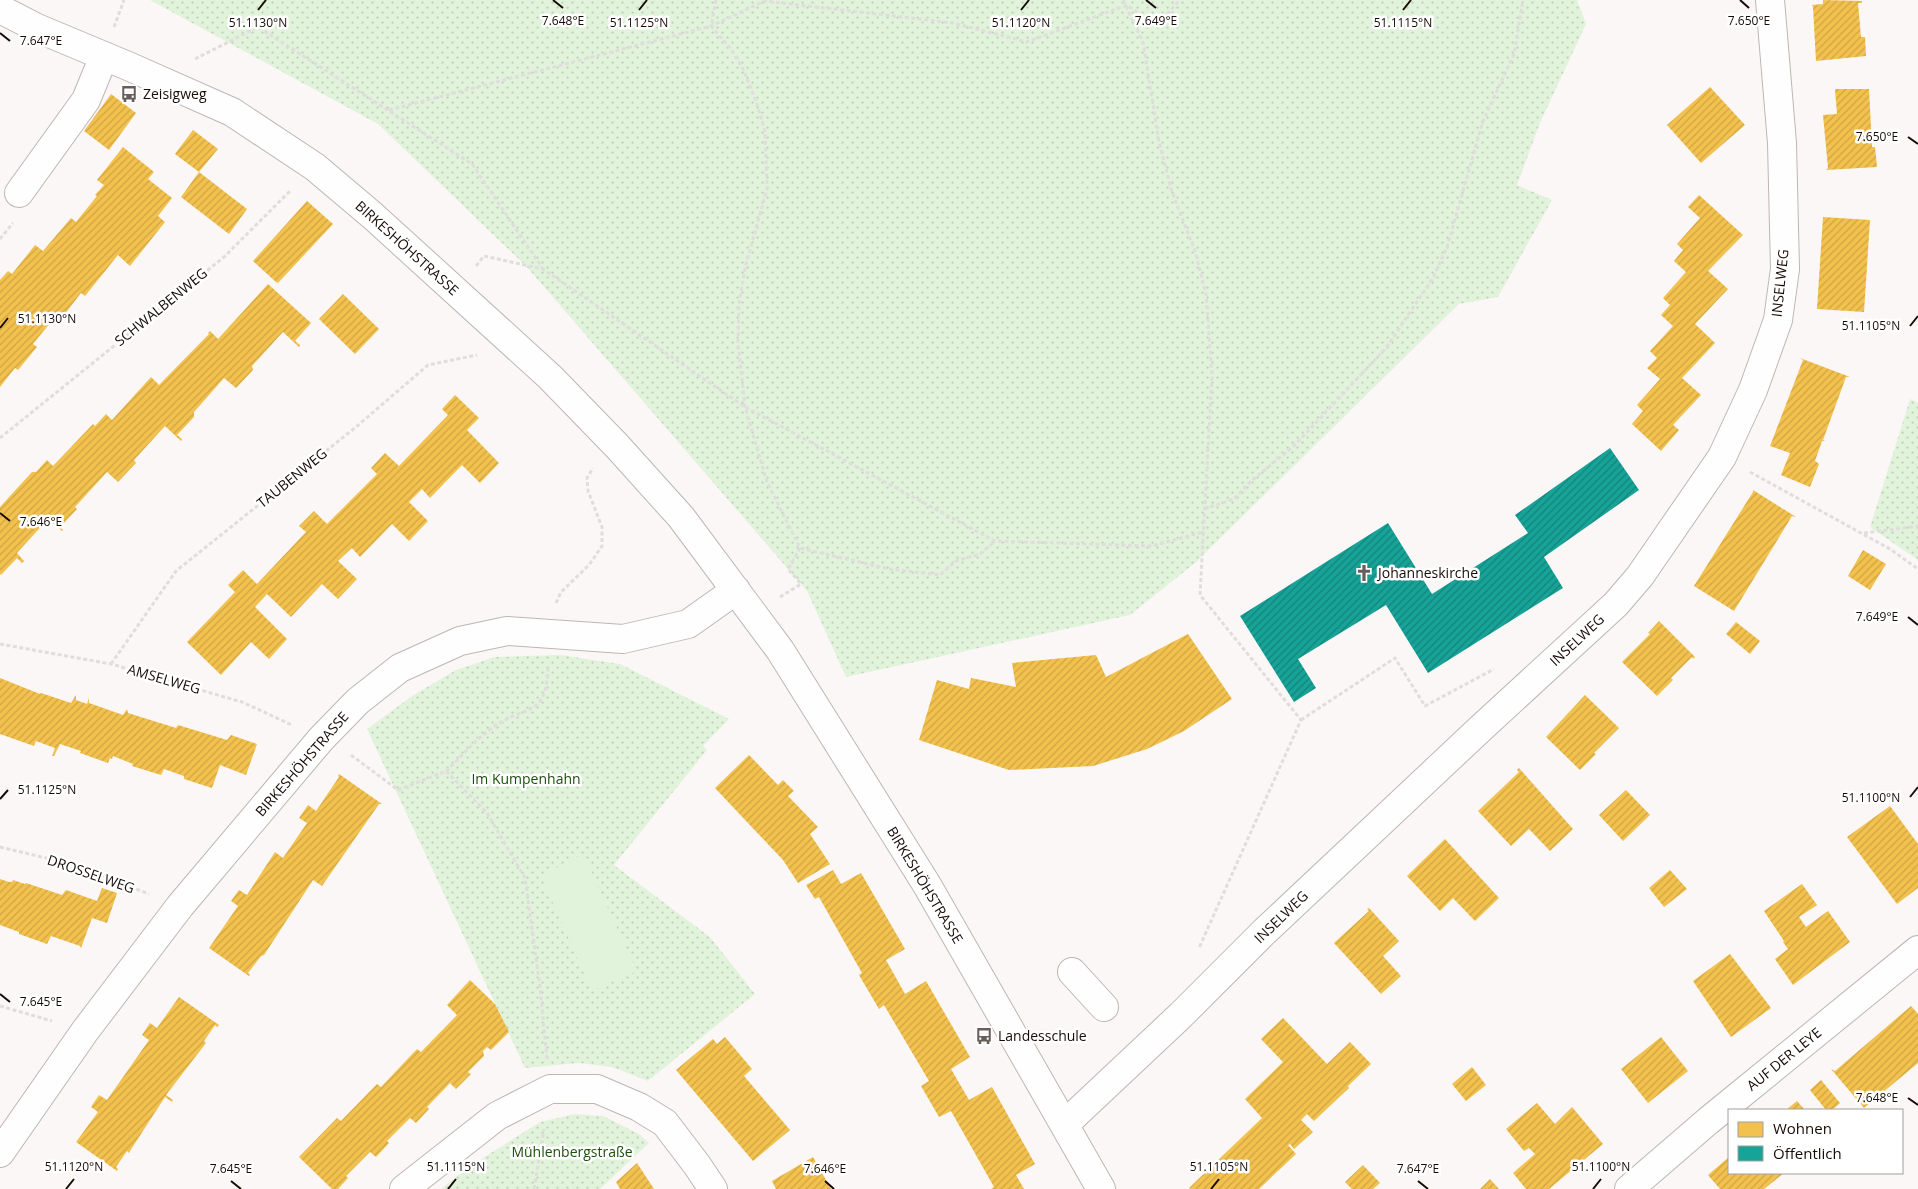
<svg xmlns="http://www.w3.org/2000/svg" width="1918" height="1189" viewBox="0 0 1918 1189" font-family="'Open Sans',sans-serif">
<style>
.park{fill:url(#park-dots)}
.pitch{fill:#e2f3dc}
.homes{fill:url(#homes-hatch)}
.public{fill:url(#public-hatch)}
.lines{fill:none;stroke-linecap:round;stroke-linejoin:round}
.minor-casing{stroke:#beb6b2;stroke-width:30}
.path{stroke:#dfdedc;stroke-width:3;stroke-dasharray:4 2.5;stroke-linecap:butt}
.minor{stroke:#fefefe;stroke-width:28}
.ticks{fill:none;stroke:#180c07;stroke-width:2}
.labels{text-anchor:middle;stroke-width:5;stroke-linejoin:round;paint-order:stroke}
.poi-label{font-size:14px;fill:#180c07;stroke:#fff;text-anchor:start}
.street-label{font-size:14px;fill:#180c07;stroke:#fff}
.park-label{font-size:14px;fill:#1d4f0d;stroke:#fff}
.ticks-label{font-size:12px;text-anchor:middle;fill:#180c07;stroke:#fff;stroke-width:5;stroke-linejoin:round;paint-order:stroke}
</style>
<defs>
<pattern id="park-dots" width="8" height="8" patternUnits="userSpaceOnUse" patternTransform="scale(1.25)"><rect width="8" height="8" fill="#e2f3dc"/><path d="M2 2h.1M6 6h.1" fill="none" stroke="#c1cfbb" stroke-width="1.8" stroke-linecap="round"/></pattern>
<pattern id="homes-hatch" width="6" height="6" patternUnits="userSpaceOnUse" patternTransform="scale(1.25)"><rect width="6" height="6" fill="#f2c14e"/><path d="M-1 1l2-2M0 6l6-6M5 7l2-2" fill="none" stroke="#cfa543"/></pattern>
<pattern id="public-hatch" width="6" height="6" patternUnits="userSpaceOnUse" patternTransform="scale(1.25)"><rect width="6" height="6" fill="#17a398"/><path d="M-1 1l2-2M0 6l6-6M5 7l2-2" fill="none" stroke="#14837a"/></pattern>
</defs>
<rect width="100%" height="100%" fill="#fbf7f6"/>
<path class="park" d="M150 0H1577L1586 24 1540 123 1517 185 1552 200 1498 297 1459 304 1195 563 1130 615 846 677 807 591 526 266 378 124Z
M1910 399 1918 403V560L1870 527Z
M560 655 620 664 729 719 703 746 707 750 614 865 710 937 755 994 648 1081 612 1067 579 1063 525 1068 367 729 412 696 456 670 494 657Z
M575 1114 603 1116 639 1134 649 1143 600 1189H441L469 1167 540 1122Z"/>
<path class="pitch" d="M583 854 637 971 592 991 541 876Z"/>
<path class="homes" d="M1823 0 1862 1V3H1858L1861 37H1865L1866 56 1816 61 1813 7 1812 5 1823 4Z
M1710 87 1745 125 1701 163 1667 125Z
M1835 89H1869L1872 147H1875L1877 167 1826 170 1828 168 1823 115 1837 114Z
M111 94 136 113 109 150 84 131Z
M193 130 218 149 199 172 175 154Z
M123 147 154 172 148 179 172 198 158 216 165 222 130 266 118 255 85 296 81 293 64 315 59 312 33 344 37 347 18 370 15 368 0 387V280L8 271 12 274 35 245 43 251 71 218 76 222 97 196 95 195 104 185 97 180Z
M199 172 247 209 229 234 181 197Z
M1699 195 1743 235 1708 271 1728 289 1695 324 1715 343 1682 378 1701 395 1673 425 1679 430 1661 451 1632 424 1643 411 1637 405 1660 379 1647 368 1657 358 1650 351 1673 326 1661 315 1670 305 1663 298 1686 272 1674 261 1683 250 1677 244 1700 218 1688 207Z
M307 201 333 224 278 283 276 282 253 261Z
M1823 217 1870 220 1864 312 1817 309Z
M268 284 311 323 295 341 300 345 299 347 283 332 252 366 253 370 236 388 224 378 194 412V417L177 435 182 439 181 441 165 426 134 460 136 463 118 482 107 472 75 507 77 509 60 527 63 530 62 531 48 519 17 553 24 561 22 563 17 558 1 575 0 574V507L32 472H36L47 460 53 466 93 424 95 426 106 414 112 420 151 377 159 385 209 334 208 333 210 331 218 339Z
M343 294 379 329 355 354 319 319Z
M1800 358 1850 377H1846L1823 440 1825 441H1822L1815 461 1819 464 1810 487 1781 475 1790 453 1770 446 1803 360Z
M455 395 479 418 467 430 499 463 480 483 462 465 430 498 422 489 409 502 428 521 409 541 392 524 360 557 352 548 338 561 357 579 338 599 322 584 291 617 267 594 255 607 287 639 269 659 251 642 221 675 187 642 235 592 228 585 243 570 257 584 306 532 299 526 314 511 327 524 377 474 371 468 385 453 399 466 448 415 442 409Z
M1753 490 1796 517 1792 516 1734 611 1694 586 1753 492Z
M1863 550 1886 564 1870 590 1848 576Z
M1659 621 1695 657 1693 659 1692 657 1671 678 1673 680 1657 696 1622 662 1650 634 1648 633Z
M1736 622 1760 641 1750 654 1726 634Z
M1188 634 1232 699 1184 731 1147 749 1093 766 1009 770 919 740 937 680 969 689 971 678 1016 687 1012 663 1096 655 1106 677Z
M0 678 40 694 41 693 71 703 76 695V700L87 704 89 698V703L123 715 127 709 128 713 176 728 178 725 227 740 231 735 257 744 246 775 220 765 212 788 184 779V776L164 769 161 775 132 766 133 764 113 756 112 759 110 758 108 763 80 753 81 751 60 744 54 756H52L55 748 36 741 34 746 0 734Z
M1585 695 1619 728 1594 753 1596 754 1580 770 1546 737Z
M749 755 778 785 783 780 794 791 788 796 818 827 810 834 830 864 798 883 783 860 715 788Z
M1519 768 1573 829 1550 851 1529 829 1511 846 1478 811 1519 772 1517 770Z
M339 774 382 804H379L322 886 313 880 264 955 261 956 248 973 250 975 249 976 209 948 238 906 231 901 239 890 247 895 275 852 283 858 307 823 299 818 308 805 316 811 339 777 338 776Z
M1626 790 1650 815 1623 841 1599 815Z
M1890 806 1918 844V888L1897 904 1847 837Z
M1445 839 1499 898 1475 921 1453 898 1440 911 1407 876Z
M833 870 841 884 861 873 905 949 886 960 905 994 926 981 970 1057 951 1069 969 1100 992 1087 1035 1164 1016 1175 1024 1189H991L994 1187 951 1111 939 1117 921 1086 929 1081 884 1005 879 1009 859 975 862 973 819 897 815 899 806 885Z
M1670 870 1687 889 1664 907 1649 888Z
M0 879 9 882H12L13 880 25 884 26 883 62 895 66 890 97 901 102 888 117 893 107 923 92 918 81 948 80 946 51 936 47 944 19 934V932L0 925Z
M1802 884 1817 905 1799 917 1806 927 1828 911 1850 942 1793 985 1775 959 1788 949 1783 942 1784 941 1764 911Z
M1369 908 1399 941 1383 956 1401 976 1381 994 1334 943 1369 911 1367 909Z
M1730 954 1771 1008 1731 1037 1693 981Z
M470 980 495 1004 509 1032 491 1050 487 1047 483 1051 484 1056 468 1072 471 1074 456 1089 450 1083 427 1107 429 1109 416 1123 410 1118 387 1141 389 1143 376 1157 370 1152 346 1176 348 1178 338 1189H332L299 1157 337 1118 341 1121 377 1084 381 1087 417 1049 421 1052 457 1015 447 1005Z
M179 997 219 1025 217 1027 215 1025 204 1041 206 1043 166 1095 173 1100 172 1102 165 1097 130 1151 129 1153 127 1151 116 1167 118 1169 117 1171 76 1142 98 1112 91 1107 99 1095 107 1100 149 1040 142 1035 150 1023 157 1028Z
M1911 1006 1918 1014V1063L1864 1108 1831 1069 1835 1071Z
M1283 1018 1327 1064 1350 1042 1371 1064 1348 1086 1349 1088 1314 1121 1307 1114 1301 1120 1313 1132 1294 1149 1290 1144 1288 1145 1296 1154 1259 1189H1191L1189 1188 1262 1118 1245 1099 1283 1062 1261 1039Z
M725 1037 752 1069 744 1076 790 1130 753 1161 676 1070 713 1039 717 1044Z
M1661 1037 1688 1071 1648 1103 1621 1069Z
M1472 1067 1486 1085 1466 1101 1452 1084Z
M1821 1080 1840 1103 1832 1110H1826L1810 1090Z
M1797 1101 1805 1110H1786Z
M1537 1103 1555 1124 1572 1107 1603 1144 1549 1189H1526L1513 1173 1535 1154 1529 1148 1524 1151 1506 1129Z
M813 1157 831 1189H776L772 1181Z
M1729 1157V1173H1784L1764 1189H1720L1708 1175Z
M637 1163 654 1189H620L616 1182Z
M1363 1165 1380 1183 1373 1189H1352L1345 1182Z
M1490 1179 1499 1189H1480Z"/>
<path class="public" d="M1610 448 1639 490 1544 557 1563 588 1428 673 1386 605 1298 659 1316 688 1294 702 1240 616 1388 523 1432 594 1528 533 1515 515Z"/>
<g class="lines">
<g class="minor-casing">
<path id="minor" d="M0 9 37 28 128 66 232 112 315 167 373 216 550 377 617 446 681 517 780 650 927 885 1101 1189
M19 193 86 100 104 56
M1072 972 1104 1007
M1065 1124 1181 1015 1264 932 1480 729 1616 604 1640 576 1722 457 1753 390 1778 320 1785 269 1782 143 1770 0
M0 1153 85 1031 180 906 321 739 358 701 400 668 460 641 507 631 623 639 688 624 736 590
M404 1189 497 1116 550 1089H597L639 1107 665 1123 697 1165 713 1189
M1629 1189 1708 1121 1918 950"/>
</g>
<path class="path" d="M716 0 711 26 731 49 743 69 756 101 765 131 767 189 745 268 739 304 738 343 745 407 767 482 800 548 889 569 940 575 956 561 980 554 995 541
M1123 0 1143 42 1159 142 1172 192 1195 251 1206 294 1212 376 1200 595 1301 720 1199 948
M114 27 124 0
M195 59 258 27 472 164 543 269
M389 110 711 26 765 1 953 23 1027 42 1127 5 1152 23 1168 13 1180 0
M0 239 13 223
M476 266 484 256 543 269 745 407 995 541 1152 546 1203 532
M0 438 224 257 291 190
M1750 472 1890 549 1918 569
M1204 509 1234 499 1250 482 1295 445 1386 348 1433 278 1447 247 1483 121 1514 54 1523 0
M1864 533 1918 526
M780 597 801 584 788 569 800 548
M556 603 561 592 589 565 602 546V527L588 491 587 478 593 468
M0 644 111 664 242 702 292 725
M111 664 176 571 356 427 428 365 477 355
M1301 720 1395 658 1425 706 1494 669
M351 755 398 790 446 771 487 813 525 878 540 987 547 1059
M446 771C461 757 475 740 492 728 526 703 547 720 548 665
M0 847 75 865 149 894
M0 1006 52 1021
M534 1189 544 1129"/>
<use href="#minor" class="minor"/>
</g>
<path class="ticks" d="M553 0 563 8M1146 0 1156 8M1740 0 1749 8M258 10 266 0M639 10 647 0M1021 10 1029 0M1403 10 1411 0M0 33 10 41M1908 137 1918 144M1910 326 1918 316M0 328 8 318M0 513 10 521M1908 617 1918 625M1910 797 1918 787M0 799 8 790M0 994 10 1002M1908 1098 1918 1105M231 1181 241 1189M825 1181 834 1189M1418 1181 1428 1189M66 1189 74 1179M448 1189 456 1179M1211 1189 1219 1179M1593 1189 1601 1179"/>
<defs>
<g id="bus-bare" transform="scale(1.35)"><path d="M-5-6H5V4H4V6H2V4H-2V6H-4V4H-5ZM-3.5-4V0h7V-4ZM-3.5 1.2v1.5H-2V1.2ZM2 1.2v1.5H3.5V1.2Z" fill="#675e5b" stroke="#fff" stroke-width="2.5" paint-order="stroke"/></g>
<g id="church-bare" transform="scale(1.35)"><path d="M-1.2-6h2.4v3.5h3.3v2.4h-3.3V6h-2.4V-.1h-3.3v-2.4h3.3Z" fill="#675e5b" stroke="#fff" stroke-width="2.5" paint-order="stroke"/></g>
</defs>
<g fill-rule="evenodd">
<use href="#bus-bare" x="129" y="94"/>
<use href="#church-bare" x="1364" y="573"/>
<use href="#bus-bare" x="984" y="1036"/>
</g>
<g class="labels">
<g class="poi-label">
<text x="143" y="99">Zeisigweg</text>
<text x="1378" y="578">Johanneskirche</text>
<text x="998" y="1041">Landesschule</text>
</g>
<g class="street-label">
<text transform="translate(407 248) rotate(42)" y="5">BIRKESHÖHSTRASSE</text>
<text transform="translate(1780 283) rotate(-84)" y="5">INSELWEG</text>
<text transform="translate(161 307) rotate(-39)" y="5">SCHWALBENWEG</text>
<text transform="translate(292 478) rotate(-39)" y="5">TAUBENWEG</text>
<text transform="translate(1577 640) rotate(-43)" y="5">INSELWEG</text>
<text transform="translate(164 679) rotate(16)" y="5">AMSELWEG</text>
<text transform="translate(302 764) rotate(-49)" y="5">BIRKESHÖHSTRASSE</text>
<text transform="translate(91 874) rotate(19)" y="5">DROSSELWEG</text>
<text transform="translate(925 885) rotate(59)" y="5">BIRKESHÖHSTRASSE</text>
<text transform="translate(1281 917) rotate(-44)" y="5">INSELWEG</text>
<text transform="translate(1784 1059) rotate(-39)" y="5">AUF DER LEYE</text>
</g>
<g class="park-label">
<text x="526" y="784">Im Kumpenhahn</text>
<text x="572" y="1157">Mühlenbergstraße</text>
</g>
</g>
<g class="ticks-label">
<text x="1749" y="25">7.650°E</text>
<text x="563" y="25">7.648°E</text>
<text x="1156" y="25">7.649°E</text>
<text x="258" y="27">51.1130°N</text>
<text x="639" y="27">51.1125°N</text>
<text x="1021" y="27">51.1120°N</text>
<text x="1403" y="27">51.1115°N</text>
<text x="41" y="45">7.647°E</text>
<text x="1877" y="141">7.650°E</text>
<text x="47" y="323">51.1130°N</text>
<text x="1871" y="330">51.1105°N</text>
<text x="41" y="526">7.646°E</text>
<text x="1877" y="621">7.649°E</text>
<text x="47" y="794">51.1125°N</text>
<text x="1871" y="802">51.1100°N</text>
<text x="41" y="1006">7.645°E</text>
<text x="1877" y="1102">7.648°E</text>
<text x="74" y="1171">51.1120°N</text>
<text x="456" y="1171">51.1115°N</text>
<text x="1219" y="1171">51.1105°N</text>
<text x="1601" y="1171">51.1100°N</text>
<text x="231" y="1173">7.645°E</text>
<text x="825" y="1173">7.646°E</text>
<text x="1418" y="1173">7.647°E</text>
</g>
<rect x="1728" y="1109" width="175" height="65" fill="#ffffff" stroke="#a39e9c"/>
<rect x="1738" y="1122" width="25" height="15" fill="#f2c14e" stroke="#a39e9c"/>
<text x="1773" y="1134" font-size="15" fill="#180c07">Wohnen</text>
<rect x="1738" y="1146" width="25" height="15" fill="#17a398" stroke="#a39e9c"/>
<text x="1773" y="1159" font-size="15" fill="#180c07">Öffentlich</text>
</svg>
